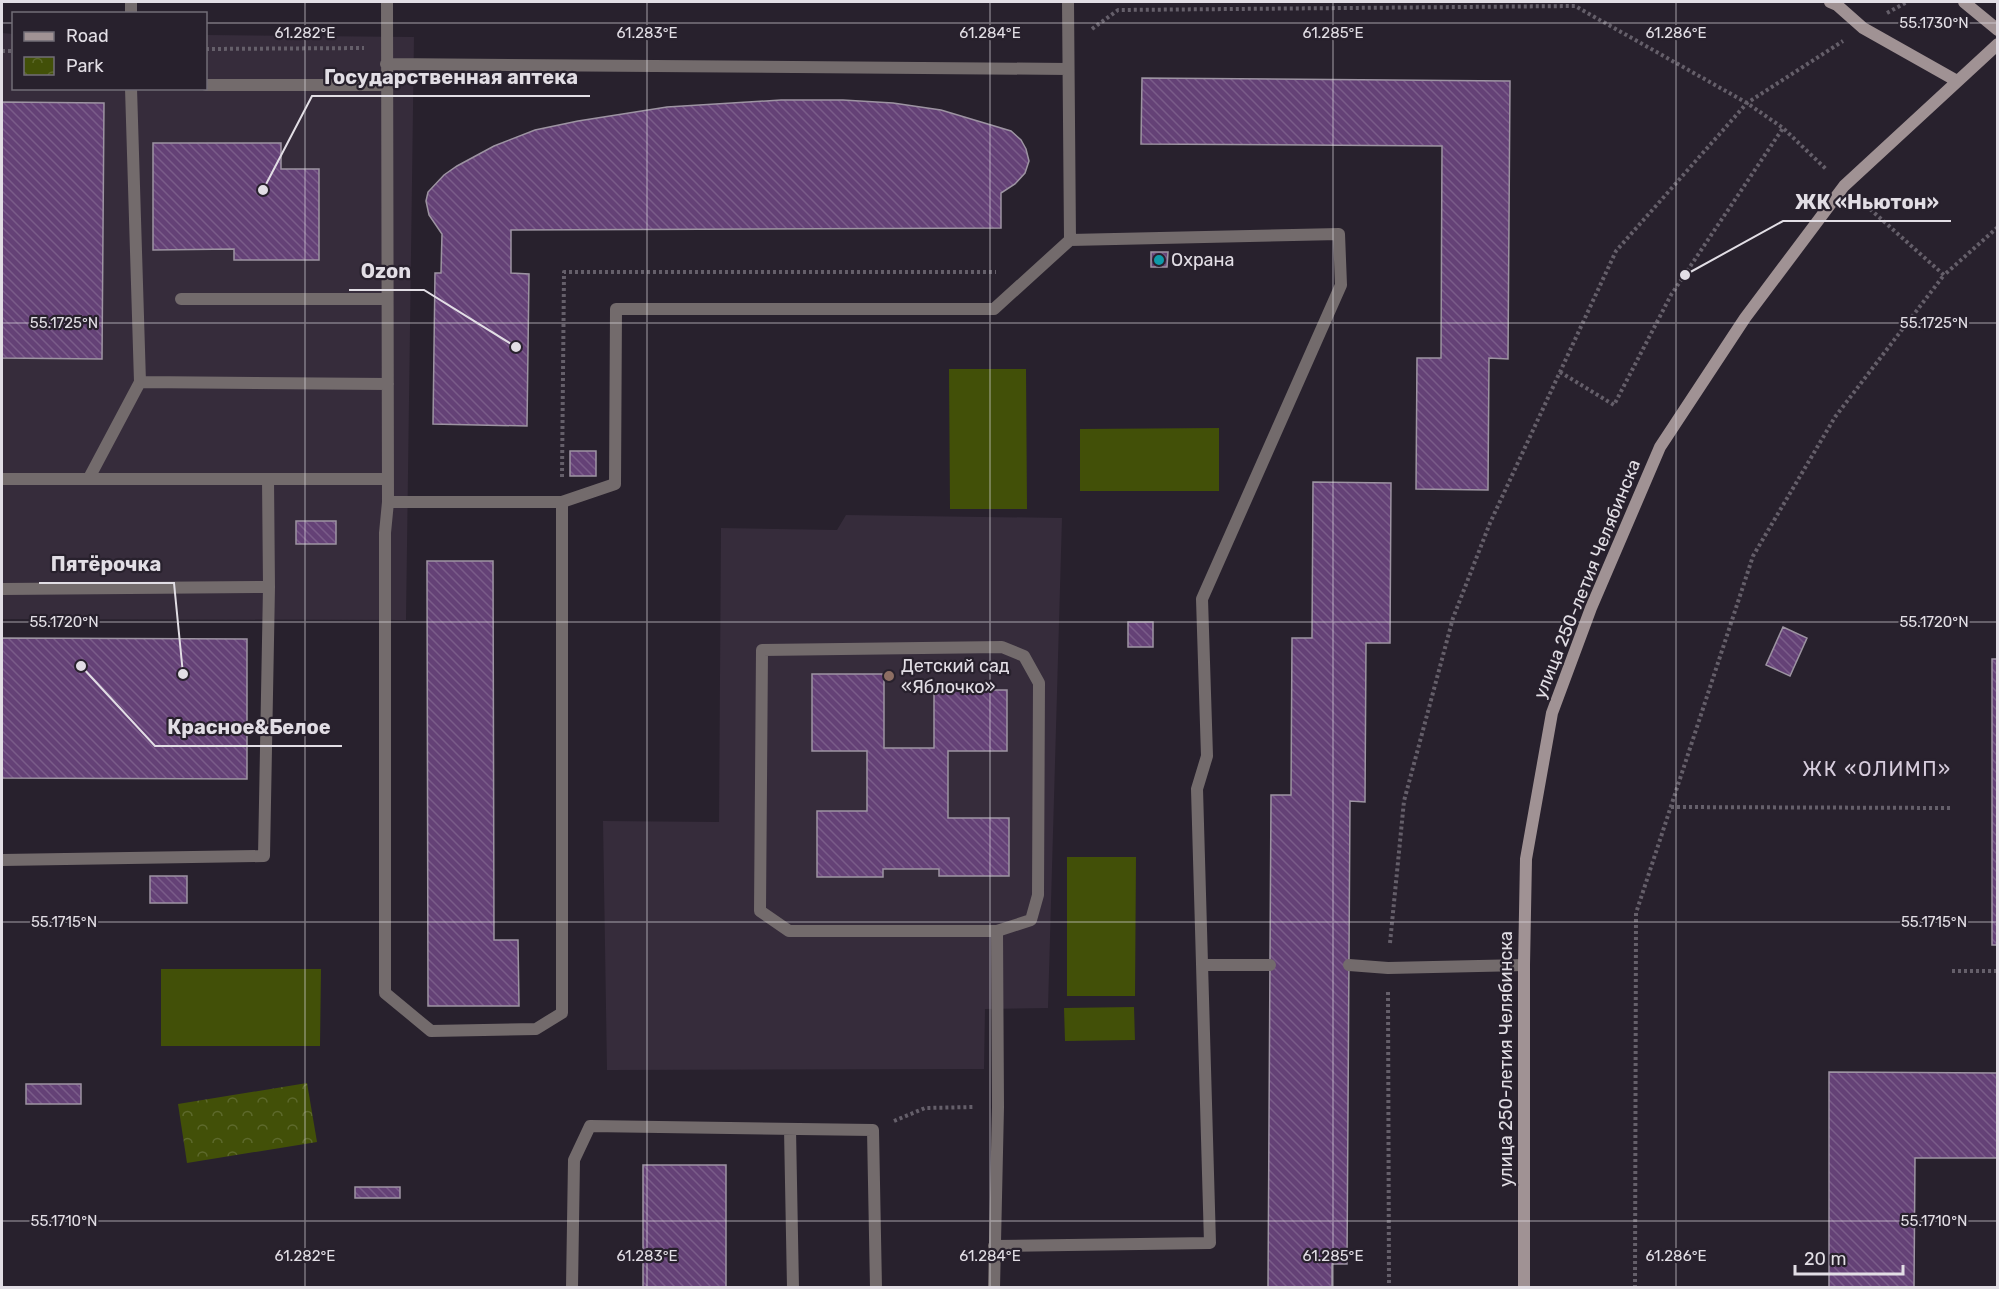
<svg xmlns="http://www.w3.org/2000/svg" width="1999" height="1289" viewBox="0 0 1999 1289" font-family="Rubik,sans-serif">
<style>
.built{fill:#362c3b}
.park{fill:url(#park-crowns)}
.garden{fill:#425008}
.building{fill:url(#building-back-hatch);stroke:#9d94a2;stroke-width:1.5}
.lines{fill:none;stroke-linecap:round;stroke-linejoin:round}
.path{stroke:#655f6a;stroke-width:4;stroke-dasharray:3 3;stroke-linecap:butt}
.lane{stroke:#736b6c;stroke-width:12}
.secondary{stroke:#a09294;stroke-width:12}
.ticks{fill:none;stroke:#e2dee5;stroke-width:1.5;stroke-opacity:0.45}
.culture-dot{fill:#0f9aa8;stroke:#28212d;stroke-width:2}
.education-dot{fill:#8d6e63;stroke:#28212d;stroke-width:2}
.labels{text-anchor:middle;stroke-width:4.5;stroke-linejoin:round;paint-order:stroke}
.poi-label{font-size:18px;fill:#e2dee5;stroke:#28212d;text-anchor:start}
.street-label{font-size:18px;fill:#e2dee5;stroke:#28212d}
.neighbourhood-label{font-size:20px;letter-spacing:1.5px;fill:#d7cddd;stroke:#28212d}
.ticks-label{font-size:15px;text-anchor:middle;fill:#e2dee5;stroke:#28212d;stroke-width:4.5;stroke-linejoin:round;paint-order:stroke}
.leader{fill:none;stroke:#e2dee5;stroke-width:2}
.callout-dot{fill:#e2dee5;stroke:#28212d;stroke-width:2}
.callout-label{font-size:20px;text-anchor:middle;font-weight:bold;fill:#e2dee5;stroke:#28212d;stroke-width:4.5;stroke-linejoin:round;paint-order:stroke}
</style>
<defs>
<pattern id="park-crowns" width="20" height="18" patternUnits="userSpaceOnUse" patternTransform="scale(1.5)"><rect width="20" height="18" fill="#425008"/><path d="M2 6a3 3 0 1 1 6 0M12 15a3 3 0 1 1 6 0" fill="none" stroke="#5d692c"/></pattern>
<pattern id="building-back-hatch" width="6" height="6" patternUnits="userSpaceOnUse" patternTransform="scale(1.5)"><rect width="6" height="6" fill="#644176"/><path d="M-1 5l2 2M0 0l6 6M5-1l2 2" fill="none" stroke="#7a5c89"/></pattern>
</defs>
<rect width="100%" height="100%" fill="#28212d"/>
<path class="built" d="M2 33 13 34 14 88H206V35L414 37 406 620 2 619Z
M846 515 1062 518 1048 1008 985 1009 984 1069 607 1070 603 821 719 822 721 528 837 530Z"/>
<path class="park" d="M307 1083 317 1142 187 1163 178 1104Z"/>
<path class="garden" d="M949 369H1026L1027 509H950Z
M1219 428V491H1080V429Z
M1067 857H1136L1135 996H1067Z
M161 969H321L320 1046H161Z
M1134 1007 1135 1040 1065 1041 1064 1008Z"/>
<path class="building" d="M1142 78 1510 81 1508 359 1489 358 1488 490 1416 489 1417 358H1441L1442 146 1141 144Z
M781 100H843L893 103 941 110 1011 131 1021 140 1026 149 1029 161 1025 173 1015 184 1001 193V228L511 230V273L529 274 527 426 433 424 435 273H441L442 234 429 215 426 201 428 192 444 175 457 166 494 146 535 130 578 121 667 107Z
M2 102 104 103 102 359 2 358Z
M153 143H281V169H319V260H234V249L153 250Z
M1151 252H1168L1167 267H1151Z
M570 451H596V476H570Z
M1313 482 1391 483 1390 643H1366L1365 802 1350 801 1347 1264H1332V1288H1268L1271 795H1291L1292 638H1312Z
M296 521H336V544H296Z
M427 561H493L494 940H518L519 1006H428Z
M1128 622H1153V647H1128Z
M1783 627 1807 638 1790 676 1766 665Z
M2 638 247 639V779L2 778Z
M1992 659H1998V945H1992Z
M812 674H884V748H934V690H1007V751H948V818H1009V876H939V869H883V877H817V811H867V751H812Z
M150 876H187V903H150Z
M1829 1072 1997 1073V1158H1915L1914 1288H1829Z
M26 1084H81V1104H26Z
M643 1165H726V1288H643Z
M355 1187H400V1198H355Z"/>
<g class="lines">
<path class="path" d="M1887 13 1907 2
M1092 29 1118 10 1575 6 1747 103 1783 128 1827 170
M206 49 364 48
M2 51H14
M1861 201 1944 275 1998 227
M1560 372 1614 405 1671 295 1783 128
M562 477 564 272H996
M1671 807 1951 808
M1390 943 1404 801 1453 618 1490 523 1616 251 1747 103 1843 41
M1952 971H1998
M1388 992 1389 1288
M894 1121 925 1108 974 1107
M1635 1288 1636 913 1753 556 1835 417 1944 275"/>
<path class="lane" d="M387 2 388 502 385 533V993L431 1031 536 1029 562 1013V502
M1068 2 1070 240
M131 14V2
M386 64 1068 69
M206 85H386
M181 299H387
M140 382 388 384
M89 478 140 382 131 88
M2 479H388
M268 479 269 587
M388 502H562L615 484 616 309H994L1070 240 1339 234 1341 285 1202 599 1207 756 1197 789 1210 1243 994 1246
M2 589 269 587 264 856 2 860
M1202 965H1270
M1349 965 1388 968 1524 965
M790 1129 793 1288
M572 1288 574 1160 590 1126 873 1130 876 1288
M994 1288 998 1107 997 931 1031 920 1038 895 1039 683 1024 656 1002 647 762 650 760 911 789 931H997"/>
<path class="secondary" d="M1830 2 1837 5 1863 28 1957 81
M1964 2 1998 30
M1524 1288V965L1526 859 1552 713 1591 608 1660 447 1745 318 1844 186 1998 44"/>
</g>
<path class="ticks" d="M305 2V1288M647 2V1288M990 2V1288M1333 2V1288M1676 2V1288M2 23H14M206 23H1998M2 323H1998M2 622H1998M2 922H1998M2 1221H1998"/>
<circle class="culture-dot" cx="1159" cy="260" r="6"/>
<circle class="education-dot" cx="889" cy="676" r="6"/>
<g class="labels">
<g class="poi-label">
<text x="1171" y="266">Охрана</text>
<text x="901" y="672">Детский сад<tspan x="901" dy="21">«Яблочко»</tspan></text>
</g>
<g class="street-label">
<text transform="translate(1587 579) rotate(-68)" y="6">улица 250-летия Челябинска</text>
<text transform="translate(1506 1059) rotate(-90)" y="6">улица 250-летия Челябинска</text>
</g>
<g class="neighbourhood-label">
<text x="1877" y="776">ЖК «ОЛИМП»</text>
</g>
</g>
<g class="ticks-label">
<text x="1934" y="28">55.1730°N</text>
<text x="305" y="38">61.282°E</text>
<text x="647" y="38">61.283°E</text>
<text x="990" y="38">61.284°E</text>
<text x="1333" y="38">61.285°E</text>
<text x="1676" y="38">61.286°E</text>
<text x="64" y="328">55.1725°N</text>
<text x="1934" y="328">55.1725°N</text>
<text x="64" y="627">55.1720°N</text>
<text x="1934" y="627">55.1720°N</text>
<text x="64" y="927">55.1715°N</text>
<text x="1934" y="927">55.1715°N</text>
<text x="64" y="1226">55.1710°N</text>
<text x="1934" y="1226">55.1710°N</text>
<text x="305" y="1261">61.282°E</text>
<text x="647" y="1261">61.283°E</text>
<text x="990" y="1261">61.284°E</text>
<text x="1333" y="1261">61.285°E</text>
<text x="1676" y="1261">61.286°E</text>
</g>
<path class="leader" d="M263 190L312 96H590M1685 275L1783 221H1951M516 347L424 290H349M183 674L174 583H39M81 666L155 746H342"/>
<g class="callout-dot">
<circle cx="263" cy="190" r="6"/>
<circle cx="1685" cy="275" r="6"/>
<circle cx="516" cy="347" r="6"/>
<circle cx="183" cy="674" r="6"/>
<circle cx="81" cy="666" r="6"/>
</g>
<g class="callout-label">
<text x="451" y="84">Государственная аптека</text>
<text x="1867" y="209">ЖК «Ньютон»</text>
<text x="386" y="278">Ozon</text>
<text x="106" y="571">Пятёрочка</text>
<text x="249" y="734">Красное&amp;Белое</text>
</g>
<rect width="1999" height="1289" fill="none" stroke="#e2dee5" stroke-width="6"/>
<rect x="12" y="12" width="195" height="78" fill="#28212d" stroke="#726d77" stroke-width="1.5"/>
<rect x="24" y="32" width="30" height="9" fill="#a09294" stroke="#726d77" stroke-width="1.5"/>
<text x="66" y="42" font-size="18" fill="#e2dee5">Road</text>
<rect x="24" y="57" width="30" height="18" fill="url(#park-crowns)" stroke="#726d77" stroke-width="1.5"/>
<text x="66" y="72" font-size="18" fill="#e2dee5">Park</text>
<path d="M1795 1265v9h108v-9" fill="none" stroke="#e2dee5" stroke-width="3"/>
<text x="1804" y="1265" font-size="18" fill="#e2dee5" stroke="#28212d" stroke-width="4.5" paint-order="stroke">20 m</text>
</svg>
